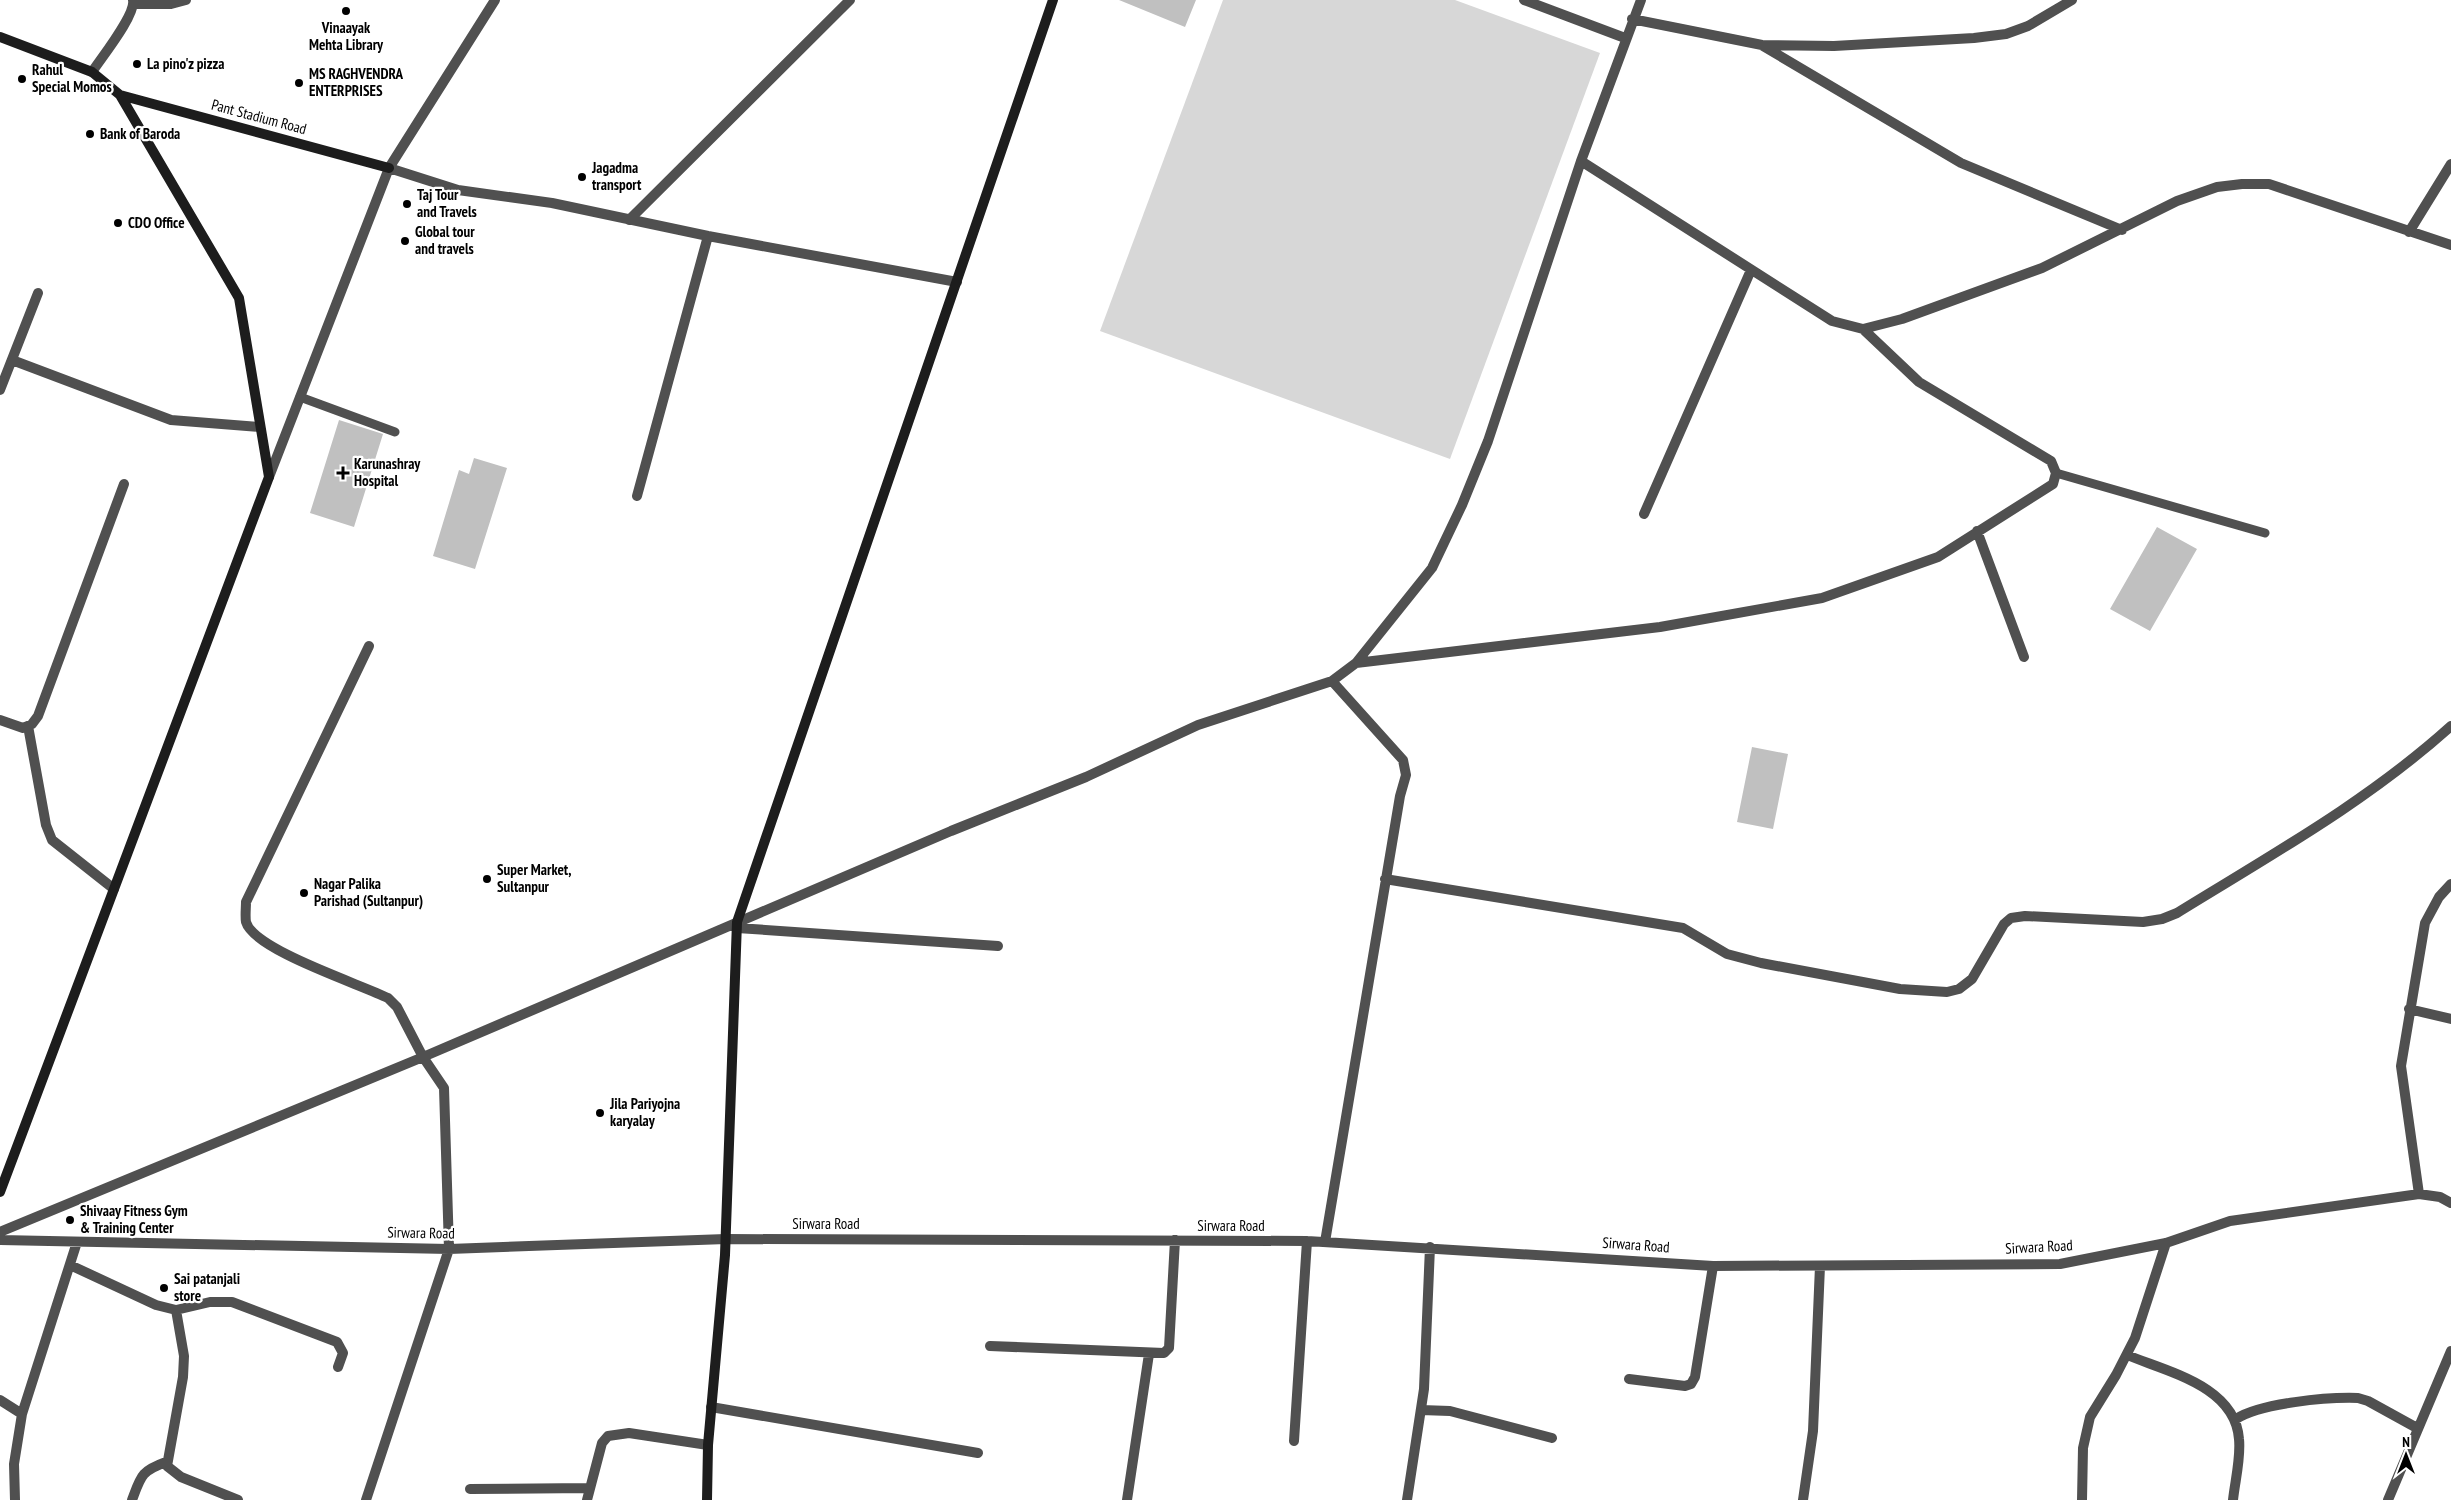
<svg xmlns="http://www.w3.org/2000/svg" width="2451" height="1500" viewBox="0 0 2451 1500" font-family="'PT Sans Narrow',sans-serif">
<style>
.green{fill:#d7d7d7}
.building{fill:#c0c0c0}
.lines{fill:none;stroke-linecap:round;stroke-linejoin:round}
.lane{stroke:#505050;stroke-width:9}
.street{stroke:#505050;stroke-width:10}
.secondary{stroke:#1d1d1d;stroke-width:10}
.poi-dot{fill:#000;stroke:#fff;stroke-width:2}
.labels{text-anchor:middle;stroke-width:4.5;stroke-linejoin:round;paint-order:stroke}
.poi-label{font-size:15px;font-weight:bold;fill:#000;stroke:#fff;text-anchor:start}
.street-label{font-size:15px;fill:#000;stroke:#fff}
</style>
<rect width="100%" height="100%" fill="#fff"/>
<path class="green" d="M1223 0H1455L1600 53 1450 459 1100 331Z"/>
<path class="building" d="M1119 0H1196L1185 27Z
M339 420 383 434 354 527 310 513Z
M474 458 507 468 475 569 433 556 459 470 469 474Z
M2157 527 2197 549 2150 631 2110 609Z
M1752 747 1788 754 1773 829 1737 822Z"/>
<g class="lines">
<path class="lane" d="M300 397 395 432
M2056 473 2265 533"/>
<path class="street" d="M1524 0 1625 38
M134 4H171L186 0
M1632 19 1762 45 1834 46 1974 38 2006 34 2028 26 2072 0
M1763 46 1961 163 2122 230
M92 72C101 58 136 15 133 0
M1581 161 1832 321 1863 329 1902 319 2042 268 2177 201 2217 187 2242 184H2269L2451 245
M389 168 458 190 552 203 708 236 957 282
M629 220 850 0
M2409 232 2451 164
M12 360 171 420 260 427
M0 390 38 293
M269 477 389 168 495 0
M637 496 708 236
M1644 514 1751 270
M1977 531 2024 657
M1356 663 1660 627 1822 598 1938 557 2053 484 2056 473 2051 461 1919 382 1863 329
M0 720 23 728 32 724 38 716 124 484
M28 726 46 825 52 840 114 889
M1385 879 1683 928 1727 954 1761 963 1900 989 1947 992 1959 989 1972 979 2004 924 2011 918 2025 916 2143 922 2162 919 2177 913C2271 855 2368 801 2451 726
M737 928 998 946
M2409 1009 2451 1019
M2419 1194 2401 1066 2425 923 2439 897 2451 884
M0 1232 423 1057 951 831 1086 777 1198 725 1332 681 1356 663 1432 568 1462 505 1488 441 1581 161 1641 0
M0 1240 449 1249 726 1239 1307 1241 1713 1266 2060 1264 2166 1243 2230 1221 2419 1194 2440 1197 2451 1203
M1325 1242 1400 796 1406 775 1403 760 1332 681
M70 1265 156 1305 176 1310 210 1302H232L337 1342 343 1353 338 1367
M176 1310 184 1356 183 1377 167 1466 181 1477 238 1500
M990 1346 1164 1353 1169 1348 1175 1240
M2127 1355C2168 1372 2235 1386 2239 1439 2241 1458 2235 1481 2233 1500
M1629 1379 1685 1386 1691 1384 1695 1377 1713 1266
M0 1400 22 1414
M711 1407 978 1453
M1421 1410 1450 1411 1552 1438
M2236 1419C2261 1403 2327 1397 2358 1398L2368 1401 2417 1428
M1294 1441 1307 1241
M470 1489 590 1488
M15 1500 14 1464 22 1414 77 1242
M132 1500C141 1476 141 1471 166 1462
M366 1500 449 1249 444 1088 423 1057 397 1007 388 998C360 984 254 950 246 922 245 916 246 908 246 902L369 646
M587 1500 602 1443 608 1436 629 1433 708 1445
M1127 1500 1149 1354
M1407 1500 1424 1389 1430 1247
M1803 1500 1813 1431 1820 1266
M2082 1500 2083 1448 2090 1417 2116 1375 2135 1338 2166 1243
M2388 1500 2451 1351"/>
<path class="secondary" d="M0 37 92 72 120 95 239 298 269 477 0 1192
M120 95 389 168
M707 1500 708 1445 725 1255 737 922 1053 0"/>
</g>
<g class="poi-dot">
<circle cx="346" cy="11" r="5"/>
<circle cx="137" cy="64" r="5"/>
<circle cx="22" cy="79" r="5"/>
<circle cx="299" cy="83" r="5"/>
<circle cx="90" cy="134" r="5"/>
<circle cx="582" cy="177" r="5"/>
<circle cx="407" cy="204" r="5"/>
<circle cx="118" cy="223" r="5"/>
<circle cx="405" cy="241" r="5"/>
<path d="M340.5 465.5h5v5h5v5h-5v5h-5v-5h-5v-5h5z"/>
<circle cx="487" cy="879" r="5"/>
<circle cx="304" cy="893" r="5"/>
<circle cx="600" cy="1113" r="5"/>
<circle cx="70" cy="1220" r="5"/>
<circle cx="164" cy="1288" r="5"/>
</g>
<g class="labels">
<g class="poi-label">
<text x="346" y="33" text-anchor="middle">Vinaayak<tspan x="346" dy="17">Mehta Library</tspan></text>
<text x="147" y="69">La pino'z pizza</text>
<text x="32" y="75">Rahul<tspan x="32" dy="17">Special Momos</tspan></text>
<text x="309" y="79">MS RAGHVENDRA<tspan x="309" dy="17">ENTERPRISES</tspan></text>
<text x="100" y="139">Bank of Baroda</text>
<text x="592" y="173">Jagadma<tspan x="592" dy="17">transport</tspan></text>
<text x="417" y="200">Taj Tour<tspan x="417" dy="17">and Travels</tspan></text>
<text x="128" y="228">CDO Office</text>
<text x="415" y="237">Global tour<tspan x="415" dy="17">and travels</tspan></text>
<text x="354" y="469">Karunashray<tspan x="354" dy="17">Hospital</tspan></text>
<text x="497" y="875">Super Market,<tspan x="497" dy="17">Sultanpur</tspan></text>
<text x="314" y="889">Nagar Palika<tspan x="314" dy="17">Parishad (Sultanpur)</tspan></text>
<text x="610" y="1109">Jila Pariyojna<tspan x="610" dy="17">karyalay</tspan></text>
<text x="80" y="1216">Shivaay Fitness Gym<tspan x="80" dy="17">&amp; Training Center</tspan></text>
<text x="174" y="1284">Sai patanjali<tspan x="174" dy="17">store</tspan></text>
</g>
<g class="street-label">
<text transform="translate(259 117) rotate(15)" y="5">Pant Stadium Road</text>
<text x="826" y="1229">Sirwara Road</text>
<text x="1231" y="1231">Sirwara Road</text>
<text transform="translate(421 1233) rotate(1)" y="5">Sirwara Road</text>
<text transform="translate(1636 1245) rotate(4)" y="5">Sirwara Road</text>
<text transform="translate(2039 1247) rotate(-3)" y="5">Sirwara Road</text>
</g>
</g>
<g transform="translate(2406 1455)" stroke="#ffffff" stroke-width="4" paint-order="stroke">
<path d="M0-4L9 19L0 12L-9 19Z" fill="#000000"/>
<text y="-8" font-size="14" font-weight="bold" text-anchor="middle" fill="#000000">N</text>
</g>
</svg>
